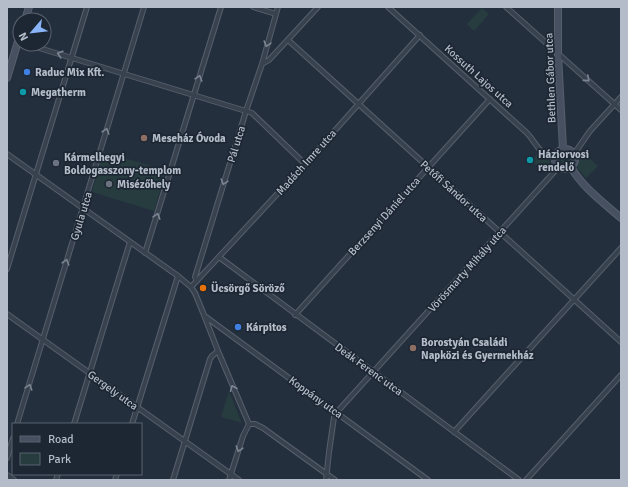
<svg xmlns="http://www.w3.org/2000/svg" width="628" height="487" viewBox="0 0 628 487" font-family="Signika,sans-serif">
<style>
.green{fill:#263c3f}
.lines{fill:none;stroke-linecap:round;stroke-linejoin:round}
.street-casing{stroke:#565f6c;stroke-width:6}
.secondary-casing{stroke:#565f6c;stroke-width:8}
.street{stroke:#38414e;stroke-width:4}
.secondary{stroke:#465061;stroke-width:6}
.oneway{stroke:#7c8592}
.shop-dot{fill:#3f7fe0;stroke:#1d2633;stroke-width:1.5}
.culture-dot{fill:#0f9aa8;stroke:#1d2633;stroke-width:1.5}
.education-dot{fill:#8d6e63;stroke:#1d2633;stroke-width:1.5}
.worship-dot{fill:#6b7280;stroke:#1d2633;stroke-width:1.5}
.food-dot{fill:#e8710a;stroke:#1d2633;stroke-width:1.5}
.labels{text-anchor:middle;stroke-width:3.5;stroke-linejoin:round;paint-order:stroke}
.poi-label{font-size:11px;font-weight:bold;fill:#b4bcc9;stroke:#1d2633;text-anchor:start}
.street-label{font-size:11px;fill:#b4bcc9;stroke:#1d2633}
</style>
<rect width="100%" height="100%" fill="#242f3e"/>
<path class="green" d="M482 8 489 14 474 31 467 24Z
M581 151 598 166 586 178 577 168 579 155Z
M103 152 166 170 154 211 92 192Z
M538 153 551 162 553 165V166L546 174 532 161Z
M560.5 159a5.5 5.5 0 1 1 11 0a5.5 5.5 0 1 1-11 0Z
M229 391 241 421 242 423 221 417Z"/>
<g class="lines">
<g class="street-casing">
<path id="street" d="M253 7 276 14
M388 7 527 133C538 145 538 154 555 158
M506 7 621 110
M288 40 621 342
M26 44 249 112 252 113 305 164
M262 64 269 60 318 7
M7 154 178 276 191 287 195 293 204 315 218 351 246 417 249 424
M574 154 590 131 621 97
M145 253 221 7
M219 257 519 480
M7 269 87 7
M197 281 195 277 246 111 262 64 278 7
M191 287 305 164 420 35
M7 314 239 480
M295 315 490 99
M206 317 428 480
M17 424 144 7
M74 424 130 242
M132 424 178 276
M249 424H255L263 428 335 480
M454 432 621 248
M7 458 13 438
M7 475 14 480
M56 480 58 474
M115 480 117 474
M173 480 210 359 212 356 218 351
M229 480 243 436 249 424
M326 480 329 452 334 417 337 412 555 171 558 166
M526 480 621 375"/>
</g>
<g class="secondary-casing">
<path id="secondary" d="M558 7V55L563 149
M25 20 29 7
M7 78 20 35
M555 159a10 10 0 1 1 20 0a10 10 0 1 1-20 0Z
M571 167C582 187 604 203 621 218"/>
</g>
<use href="#street" class="street"/>
<use href="#secondary" class="secondary"/>
</g>
<defs><path id="oneway-chevron" d="M-2-3.5L2.5 0L-2 3.5" fill="none" stroke-width="1.6" stroke-linecap="round" stroke-linejoin="round"/></defs>
<g class="oneway">
<use href="#oneway-chevron" transform="translate(267 44) rotate(106)"/>
<use href="#oneway-chevron" transform="translate(60 54) rotate(-163)"/>
<use href="#oneway-chevron" transform="translate(199 78) rotate(-73)"/>
<use href="#oneway-chevron" transform="translate(587 79) rotate(41)"/>
<use href="#oneway-chevron" transform="translate(106 131) rotate(-73)"/>
<use href="#oneway-chevron" transform="translate(224 182) rotate(107)"/>
<use href="#oneway-chevron" transform="translate(157 216) rotate(-73)"/>
<use href="#oneway-chevron" transform="translate(66 262) rotate(-73)"/>
<use href="#oneway-chevron" transform="translate(29 387) rotate(-73)"/>
<use href="#oneway-chevron" transform="translate(233 388) rotate(-113)"/>
<use href="#oneway-chevron" transform="translate(239 449) rotate(108)"/>
</g>
<g class="shop-dot">
<circle cx="27" cy="72" r="4"/>
<circle cx="238" cy="327" r="4"/>
</g>
<g class="culture-dot">
<circle cx="23" cy="92" r="4"/>
<circle cx="530" cy="160" r="4"/>
</g>
<g class="education-dot">
<circle cx="144" cy="138" r="4"/>
<circle cx="413" cy="348" r="4"/>
</g>
<g class="worship-dot">
<circle cx="56" cy="163" r="4"/>
<circle cx="109" cy="184" r="4"/>
</g>
<circle class="food-dot" cx="203" cy="288" r="4"/>
<g class="labels">
<g class="poi-label">
<text x="35" y="76">Raduc Mix Kft.</text>
<text x="31" y="96">Megatherm</text>
<text x="152" y="142">Meseház Óvoda</text>
<text x="538" y="158">Háziorvosi<tspan x="538" dy="13">rendelő</tspan></text>
<text x="64" y="161">Kármelhegyi<tspan x="64" dy="13">Boldogasszony-templom</tspan></text>
<text x="117" y="188">Misézőhely</text>
<text x="211" y="292">Ücsörgő Söröző</text>
<text x="246" y="331">Kárpitos</text>
<text x="421" y="346">Borostyán Családi<tspan x="421" dy="13">Napközi és Gyermekház</tspan></text>
</g>
<g class="street-label">
<text transform="translate(479 76) rotate(42)" y="4">Kossuth Lajos utca</text>
<text transform="translate(550 78) rotate(-92)" y="4">Bethlen Gábor utca</text>
<text transform="translate(236 144) rotate(-73)" y="4">Pál utca</text>
<text transform="translate(306 162) rotate(-48)" y="4">Madách Imre utca</text>
<text transform="translate(454 191) rotate(42)" y="4">Petőfi Sándor utca</text>
<text transform="translate(81 216) rotate(-73)" y="4">Gyula utca</text>
<text transform="translate(384 216) rotate(-48)" y="4">Berzsenyi Dániel utca</text>
<text transform="translate(467 269) rotate(-48)" y="4">Vörösmarty Mihály utca</text>
<text transform="translate(369 369) rotate(36)" y="4">Deák Ferenc utca</text>
<text transform="translate(113 390) rotate(36)" y="4">Gergely utca</text>
<text transform="translate(316 397) rotate(36)" y="4">Koppány utca</text>
</g>
</g>
<rect width="628" height="487" fill="none" stroke="#b4bcc9" stroke-width="16"/>
<rect x="12" y="423" width="130" height="52" fill="#1d2633" stroke="#59626f"/>
<rect x="20" y="436" width="20" height="6" fill="#465061" stroke="#59626f"/>
<text x="48" y="443" font-size="12" fill="#b4bcc9">Road</text>
<rect x="20" y="453" width="20" height="12" fill="#263c3f" stroke="#59626f"/>
<text x="48" y="463" font-size="12" fill="#b4bcc9">Park</text>
<g transform="translate(32 32) rotate(242)"><circle r="19" fill="#1d2633" stroke="#59626f"/>
<path d="M0-3L7 15L0 10L-7 15Z" fill="#8ab4f8"/>
<text y="-6" font-size="11" font-weight="bold" text-anchor="middle" fill="#b4bcc9">N</text>
</g>
</svg>
